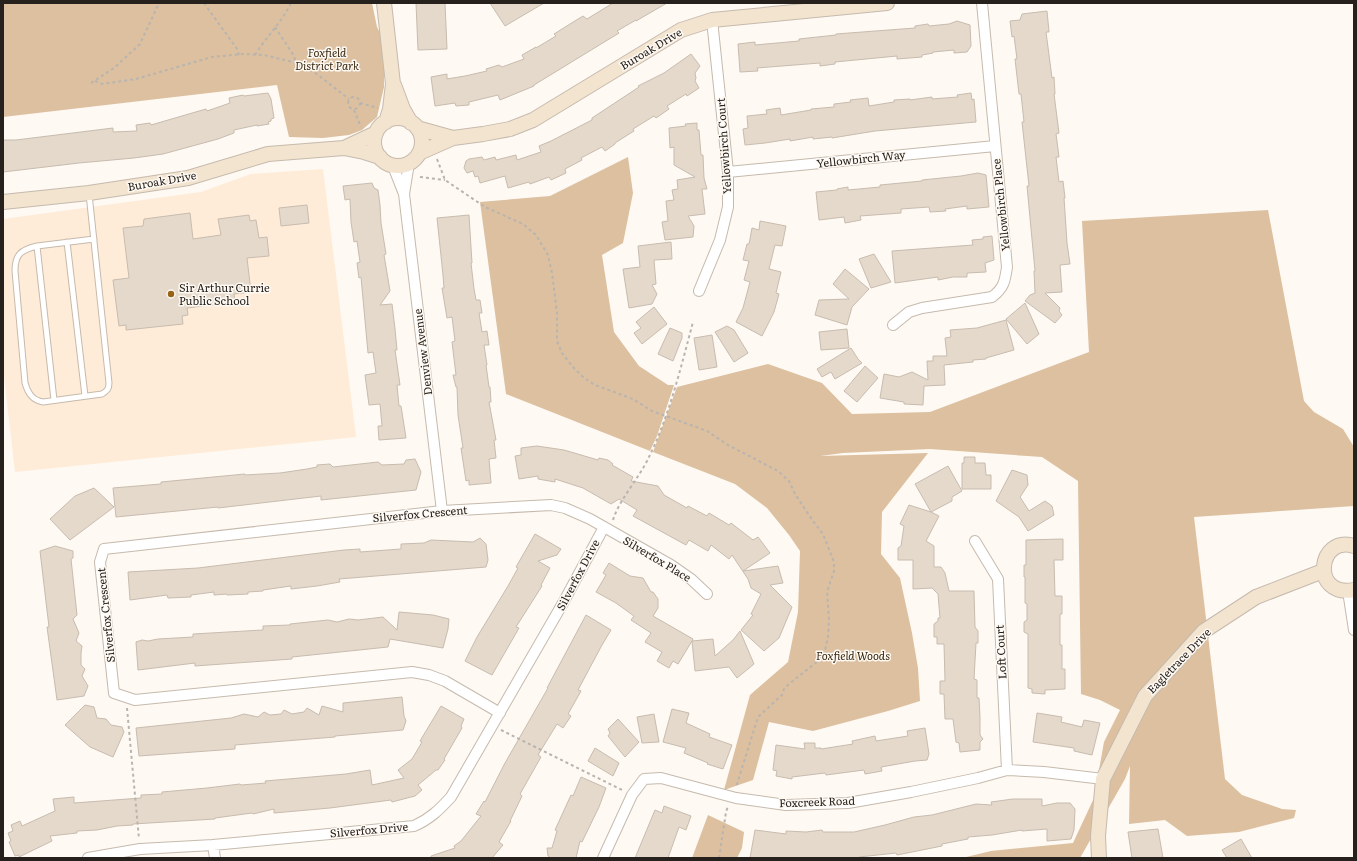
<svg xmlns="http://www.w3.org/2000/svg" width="1357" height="861" viewBox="0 0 1357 861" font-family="Literata,serif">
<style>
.built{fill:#feecd8}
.green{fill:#dcc0a0}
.building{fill:#e5d9cb;stroke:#c8bcaf}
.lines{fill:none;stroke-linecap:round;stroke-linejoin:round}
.lane-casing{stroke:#c6baad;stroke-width:7}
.street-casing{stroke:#c6baad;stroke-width:12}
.secondary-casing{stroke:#c6baad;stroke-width:16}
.path{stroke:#b9b4ae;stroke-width:2;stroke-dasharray:3 3;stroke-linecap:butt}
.lane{stroke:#fff;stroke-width:5}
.street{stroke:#fff;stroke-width:10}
.secondary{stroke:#f3e4d0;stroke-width:14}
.poi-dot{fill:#966317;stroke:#fef9f3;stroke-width:1.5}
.labels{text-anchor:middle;stroke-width:3;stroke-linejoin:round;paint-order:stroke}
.street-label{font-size:11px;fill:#26211c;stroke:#fef9f3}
.park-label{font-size:11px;font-style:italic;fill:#39270e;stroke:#fef9f3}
.poi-label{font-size:11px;fill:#26211c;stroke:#fef9f3;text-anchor:start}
</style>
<rect width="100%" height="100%" fill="#fef9f3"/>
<path class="built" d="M323 169 356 437 15 472 3 368V219L201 192 251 174Z"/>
<path class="green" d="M3 3H372L377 27 384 41V87L377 117 362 130 349 135 323 138 289 137 277 85 3 117Z
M628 157 633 193 623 243 602 255 614 332 639 366 668 385H674L657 436 650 451 506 394 480 202 550 196Z
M1268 210 1304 401 1314 412 1343 429 1354 447V506L1194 517 1225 779 1242 795 1282 809 1296 810 1294 818 1239 832 1187 836 1165 820 1129 824 1130 766 1125 779 1080 858H962L991 851 1073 843 1094 798 1104 742 1120 710 1100 700 1081 694 1078 481 1042 457 930 449 843 453 820 456 928 453 882 512 881 554 900 578 912 633 918 668 920 701 888 711 813 731 769 722 753 780 724 790 750 695 788 662 798 612 800 551 789 535 767 508 735 484 653 452 677 387 768 364 822 383 852 414 930 412 1089 352 1082 221Z
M708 815 744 832 742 848 737 858H692Z"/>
<path class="building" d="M416 3H445L447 49 418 50Z
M490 3H544L505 26Z
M613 3H667L636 21V20L617 31 619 33 534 85V86L500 100 498 95 469 102V105L456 106 455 103 435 106 431 77 447 74V79L465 76 487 71 486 69 499 65 502 67 524 59 522 55 536 47V48L556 36 554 34 570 24 583 16 587 19Z
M1047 11 1049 32H1046L1052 78 1054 77 1055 94H1054L1059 133 1056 134 1059 157H1056L1059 182 1063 181 1065 198H1064L1067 243 1070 264 1060 265 1062 292 1045 293 1060 308 1059 311 1062 315 1055 323 1025 301 1030 295 1035 293 1034 271H1035L1027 186H1029L1022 122H1024L1021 94H1019L1015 59H1017L1014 36 1012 37 1010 21 1020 20 1022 14Z
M957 21 970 25 971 46 967 52 954 53V50L933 52V53L922 55V57L897 59V56L835 62V64L820 66V63L757 68 758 71 740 72 738 44 755 42V45L799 41V39L836 35V34L915 28V26L928 24 929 26 949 24Z
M691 54 700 66 695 73 696 78 695 81 699 88 687 96 686 94 667 106 669 109 656 118 654 116 633 129 634 131 615 143V144L605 151 602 147 581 158 582 160 565 169 566 173 551 180 549 177 530 184 529 182 508 188 505 176 480 183 478 176 475 177 473 171 467 173 464 168 466 161 469 159 482 157 484 160 495 157 496 160 516 155 517 160 541 152 539 146 551 141 592 120V118L639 87 638 86 664 73Z
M268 93 271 99 274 118 271 119V121L268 122 269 124 257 126V125L234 130V133L218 139 163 154 134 158 79 163 3 172V140H16L113 128V132L137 131 136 125 150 123 151 125 206 109 207 111 230 103 229 98 243 95 244 96Z
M971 93 972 100 974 99 976 122 875 131 832 138V137L813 139V137L790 141V139L765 143 745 145 743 129 748 128 747 116 767 114 766 110 780 108 781 115 811 110V109L834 107V104L851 102 850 100 868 98 869 106 894 102V100L910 99V100L932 97V99L958 97 957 95Z
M697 123V130H699L701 155H703L704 178 707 189H702L705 214 688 216 694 226 693 237 665 240 662 222 668 221 666 201 674 200 672 190 678 189 677 180 695 177 674 165V147L670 148 669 128 686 126 685 124Z
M978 173 986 175 989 207 967 209V206L945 209 946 211 930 212 929 207 901 209V213L860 216 861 220 845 223 844 217 819 220 816 192 837 190V189L848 187V190L880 187V185L922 181V180L961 176Z
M372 183 374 188 378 190 380 205 381 223 386 254 384 255 390 291 380 305 392 304 395 329 397 350H395L400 385H397L399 406H401L406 438 379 440 378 426H382L380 404 369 405 365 375 376 373 373 352 368 353 361 277 359 278 357 263 360 262 357 241 354 242 351 222 350 199 345 200 343 186Z
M307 205 309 223 281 226 279 208Z
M190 213 193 239 221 235 218 219 249 215 250 221 256 220 259 238 267 237 269 256 247 258 251 292 234 294 235 302 187 308 188 315 182 316 183 324 126 330V325L119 326 113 280 129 278 123 228 143 226 144 219Z
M469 215 472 263H471L474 289 476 300H480L482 313H479L482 332 487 331 489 345H484L487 365H486L489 387H490L491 402H489L496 440H494L496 458 489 459 491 483 469 485V480L466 481 461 448H463L458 415 457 387H456L453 375H456L452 342 455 341 452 317 447 318 442 288H444L443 275 437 218Z
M760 221 786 226 782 246 775 245 769 269 781 272 776 293 779 294 774 312 762 336 736 322 743 308 750 282 744 280 749 261 743 260 747 244H749L752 228 759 230Z
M992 236 994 260 985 263 986 272 967 273V277H953L938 280V277L895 283 892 251 973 245 972 240 983 239V237Z
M671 242 672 259 654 260 656 284 652 285 657 294 652 304 629 308 623 269 640 267 638 246Z
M874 254 891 282 871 288 859 259Z
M845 269 869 289 852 307 847 325 815 315 819 300 849 299 833 284Z
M1025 303 1039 334 1027 344 1006 319Z
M654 307 667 324 642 344 634 333 641 328 636 322Z
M1006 320 1014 350 986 358V359L973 360V362L944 365 945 385 924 386 923 405 904 404V402L880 398 884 374 899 377 912 372 928 380 927 361H933V356H947L945 338 951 337 950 330 977 328Z
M727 326 734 330 748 353 734 362 715 332Z
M670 328 682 333V338L673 361 658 354Z
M847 329 849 348 821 350 819 332Z
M712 335 717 367 699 370 694 338Z
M851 348 858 359 862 363 835 379 831 372 822 377 817 369Z
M865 366 878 378 857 402 844 391Z
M537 446 564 450 598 460 599 458 608 460 613 464 612 465 633 477 631 481 658 486 664 495 687 508 688 506 707 516 709 513 729 525 731 523 753 540 758 537 770 553 743 571 778 566 783 583 770 585 792 607 779 638 764 651 741 630 753 615 751 614 761 594 751 588 748 579 732 555 729 559 711 545 708 551 689 540 686 545 633 516 637 510 619 499 611 504 583 488 555 479V482L538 479V476L519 479 515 456 521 455V448Z
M964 457H975V463H985L986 475H991V489H962V463H964Z
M415 459 421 472 416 490 321 500V496L218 508V507L116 517 113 488 161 484V482L245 474V475L280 473 307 469 317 467V465L330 464 333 467 378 462 382 465 404 464 406 460Z
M948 466 962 491 952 497V501L931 512 939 516 926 541 934 546V567H941L945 573 949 591H974L975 627 978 631V643H976L974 679 977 680V698H979L980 717V735L983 739 980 742V750L960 752 959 743 956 742 953 719H945L944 694H940V681H945L944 644H937V637H934V624L938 621V618H940L938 594 932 588 913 589V560H898V548L901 546 904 526 900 524 909 505 931 512 915 484Z
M1012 470 1027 475 1028 485 1020 497 1029 511 1045 501 1052 506 1054 515 1028 531 1019 517 996 501Z
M94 488 114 507 70 540 50 519 75 496Z
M535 534 561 549 557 555 538 561 550 568 541 585 542 586 516 627 519 628 492 675 465 661 477 637 508 586 518 568 516 567Z
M480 538 486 544 488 560 486 567 339 579 340 582 317 586 291 589V586L263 590V591L248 592V594L227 595V594L214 595V592L191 595V597L168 598 167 595 130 600 128 572 198 568 344 550 360 549V552L401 549V544L424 543 431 540 473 542Z
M1063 539V560H1054L1055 596H1062V614H1060V645H1062V669H1065V689L1045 690V694L1032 693V689L1028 688V634L1024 632V622L1027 620V604L1025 603V577H1024V565H1026V540Z
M55 546 73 551V558L71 559 77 615 73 619 79 633 76 641 82 646 81 653V665L85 669 82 676 88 686 84 696 57 700 47 627H49L40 551Z
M609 563 630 576 643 578 651 592H653L658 599V608L653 616 693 639 692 641 713 639 715 656 733 640 740 631 754 664 737 678 729 667 695 671 692 641 678 664 673 661 669 668 657 661 662 652 645 642 651 633 631 620 634 616 616 603 596 592 606 575 603 573Z
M399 612 433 615 449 619 448 629 443 648 390 639 388 647 292 657V659L195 666V663L138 670 136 642 142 640 148 641 158 639 193 637V634L263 630V626L290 625V624L328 620 337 622 349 619 358 620 383 617 397 630Z
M586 615 611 630 602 645 578 690 581 691 568 714 571 716 563 728 557 724 538 755 541 757 520 794 522 796 510 821H511L499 842 503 845 492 858H431V856L455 848 454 846 461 841 481 816 476 814 484 801 485 802 505 763 548 688H547Z
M402 697 404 716 406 721 403 730 335 736V737L235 745V749L139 756 136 728 231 718 244 714 258 717 264 712 270 715 281 714 284 710 292 714 304 712 307 708 319 715 322 706 343 712V703Z
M85 705 94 707 97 718 106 719 111 725 122 727 124 732 113 757 90 747 65 725Z
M441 706 464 719 461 726 462 728 444 759 445 760 438 770H436L418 785 422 790 415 796 392 802 391 800 330 808 274 813V809L253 814 252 813 215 818V819L133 824V825L117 826 97 830 77 831V833L50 836 52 841 19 857V855L15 856 9 842 11 841 8 833 13 831 11 825 20 821 22 826 55 811 53 799 74 797V803L141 798V795L162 794V792L207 788 240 784 241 785 266 783 265 781 346 774 370 770 372 785 404 778 398 770 412 759 422 742 420 741Z
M672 709 689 713 686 723 710 734 709 737 732 745 723 769 707 764 708 763 684 753 686 748 663 742Z
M1037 713 1062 717 1061 722 1082 727 1084 720 1100 723 1092 755 1074 751V748L1033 742Z
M654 714 659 742 642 743 637 717Z
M618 719 639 742 625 757 608 736 610 733 608 729Z
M925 728 929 754 927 760 915 761 881 767 882 771 865 774 864 770 826 775 825 773 792 777V779L776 776 777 771 773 770 776 745 805 749 804 743H815V748H821V749L853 744 852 741 875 736 876 741 908 736 907 731Z
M595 748 619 763 613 776 588 761Z
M581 777 606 788 599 807 582 842 580 841 576 858H551L548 856 547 848H552L557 831 555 830 571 795 573 796Z
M1013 799H1042V806L1057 803H1070L1075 809 1074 830 1071 839 1047 841V829L1022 831V830L992 835 968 837V839L942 844V846L897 855 896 853 859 857V858H750L755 830 786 834V831L806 832 822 830 823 832H854L885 825 914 817 932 815 976 804 992 805 991 802Z
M664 806 691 816 686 830 679 827 668 858H635L655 810 662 813Z
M1158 829 1163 858H1132L1128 832Z
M1241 839 1252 858H1227L1222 850Z"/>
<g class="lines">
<g class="lane-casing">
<path id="lane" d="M89 194 109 383C109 389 107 391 102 394L43 402C32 400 28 393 25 383L15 271C15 254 21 250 37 246L94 239
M67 242 85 396
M37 246 54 400"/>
</g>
<g class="street-casing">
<path id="street" d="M393 166 404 194 442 511
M728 172 995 146
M404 194 409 163
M699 291 720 240 728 207V172L712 20
M893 325 909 312 922 308 992 297C1004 288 1005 281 1007 267L982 3
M975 541 998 579 1007 770
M1348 591 1354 630
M500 713 445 681 429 675 412 672 135 700 114 693 100 562 104 549 442 511 551 505 565 508 590 519 671 565 691 579 707 594
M213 845 215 858
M88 858 140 849 213 845 414 826C430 819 439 810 451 797L563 603 604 527
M603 858 632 795 644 779 661 778 736 798 786 805 848 803 911 792 978 778 1007 770 1044 772 1103 779"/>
</g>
<g class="secondary-casing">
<path id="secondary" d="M384 3 393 84 390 109 386 122
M394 85 403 109 411 123
M374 142a24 24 0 1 1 48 0a24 24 0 1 1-48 0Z
M417 128 453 138
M344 148 376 133
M419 153 453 138 483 134 510 129 533 120 681 30 712 20 887 3
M3 202 89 193 188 178 268 154 344 148 364 152 380 157
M1354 546C1318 534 1310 598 1354 590
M1099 858 1098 836 1103 779 1145 696 1204 631 1256 597 1323 571"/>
</g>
<path class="path" d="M204 3 237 49 239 55
M275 27 294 56 296 63
M255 55C266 37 282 22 291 3
M95 81 102 84 136 79 212 57 243 54 264 55 305 65 349 99
M91 83 114 68 140 44 159 3
M348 103a6 6 0 1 1 12 0a6 6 0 1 1-12 0Z
M360 103 378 108
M354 110 361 127
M437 159 445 180 485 207 523 224 536 235 548 255 552 273 557 313V341L562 353 572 366 584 378 595 385 633 399 652 411 707 431 728 445 778 471 789 481 795 494 813 521 823 534 834 562V571L827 592 829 620 828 637 825 650 818 661 789 684 784 689 782 695 758 717 736 787
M420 177 445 180
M613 520C619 500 639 478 648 459 669 417 681 367 693 322
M127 708 139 839
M501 730 622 790
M719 858 726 812 728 806"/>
<use href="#lane" class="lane"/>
<use href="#street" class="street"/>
<use href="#secondary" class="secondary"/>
</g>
<circle class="poi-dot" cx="171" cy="294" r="4"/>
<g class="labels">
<g class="street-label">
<text transform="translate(651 49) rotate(-31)" y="4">Buroak Drive</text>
<text transform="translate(724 146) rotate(-94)" y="4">Yellowbirch Court</text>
<text transform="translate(861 159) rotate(-6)" y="4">Yellowbirch Way</text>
<text transform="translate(162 181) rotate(-10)" y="4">Buroak Drive</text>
<text transform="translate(1001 205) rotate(-96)" y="4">Yellowbirch Place</text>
<text transform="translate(423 352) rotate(-97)" y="4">Denview Avenue</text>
<text transform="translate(420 514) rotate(-5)" y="4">Silverfox Crescent</text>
<text transform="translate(657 559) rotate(31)" y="4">Silverfox Place</text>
<text transform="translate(578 575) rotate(-62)" y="4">Silverfox Drive</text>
<text transform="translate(106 615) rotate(-96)" y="4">Silverfox Crescent</text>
<text transform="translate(1001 652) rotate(-93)" y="4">Loft Court</text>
<text transform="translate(1179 661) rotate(-46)" y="4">Eagletrace Drive</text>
<text transform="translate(817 802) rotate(-2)" y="4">Foxcreek Road</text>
<text transform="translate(369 830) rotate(-5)" y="4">Silverfox Drive</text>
</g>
<g class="park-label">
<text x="327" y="57">Foxfield<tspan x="327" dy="13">District Park</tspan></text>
<text x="853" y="660">Foxfield Woods</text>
</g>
<g class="poi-label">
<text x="179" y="292">Sir Arthur Currie<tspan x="179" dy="13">Public School</tspan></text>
</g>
</g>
<rect width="1357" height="861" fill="none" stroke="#26211c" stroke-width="8"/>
</svg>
